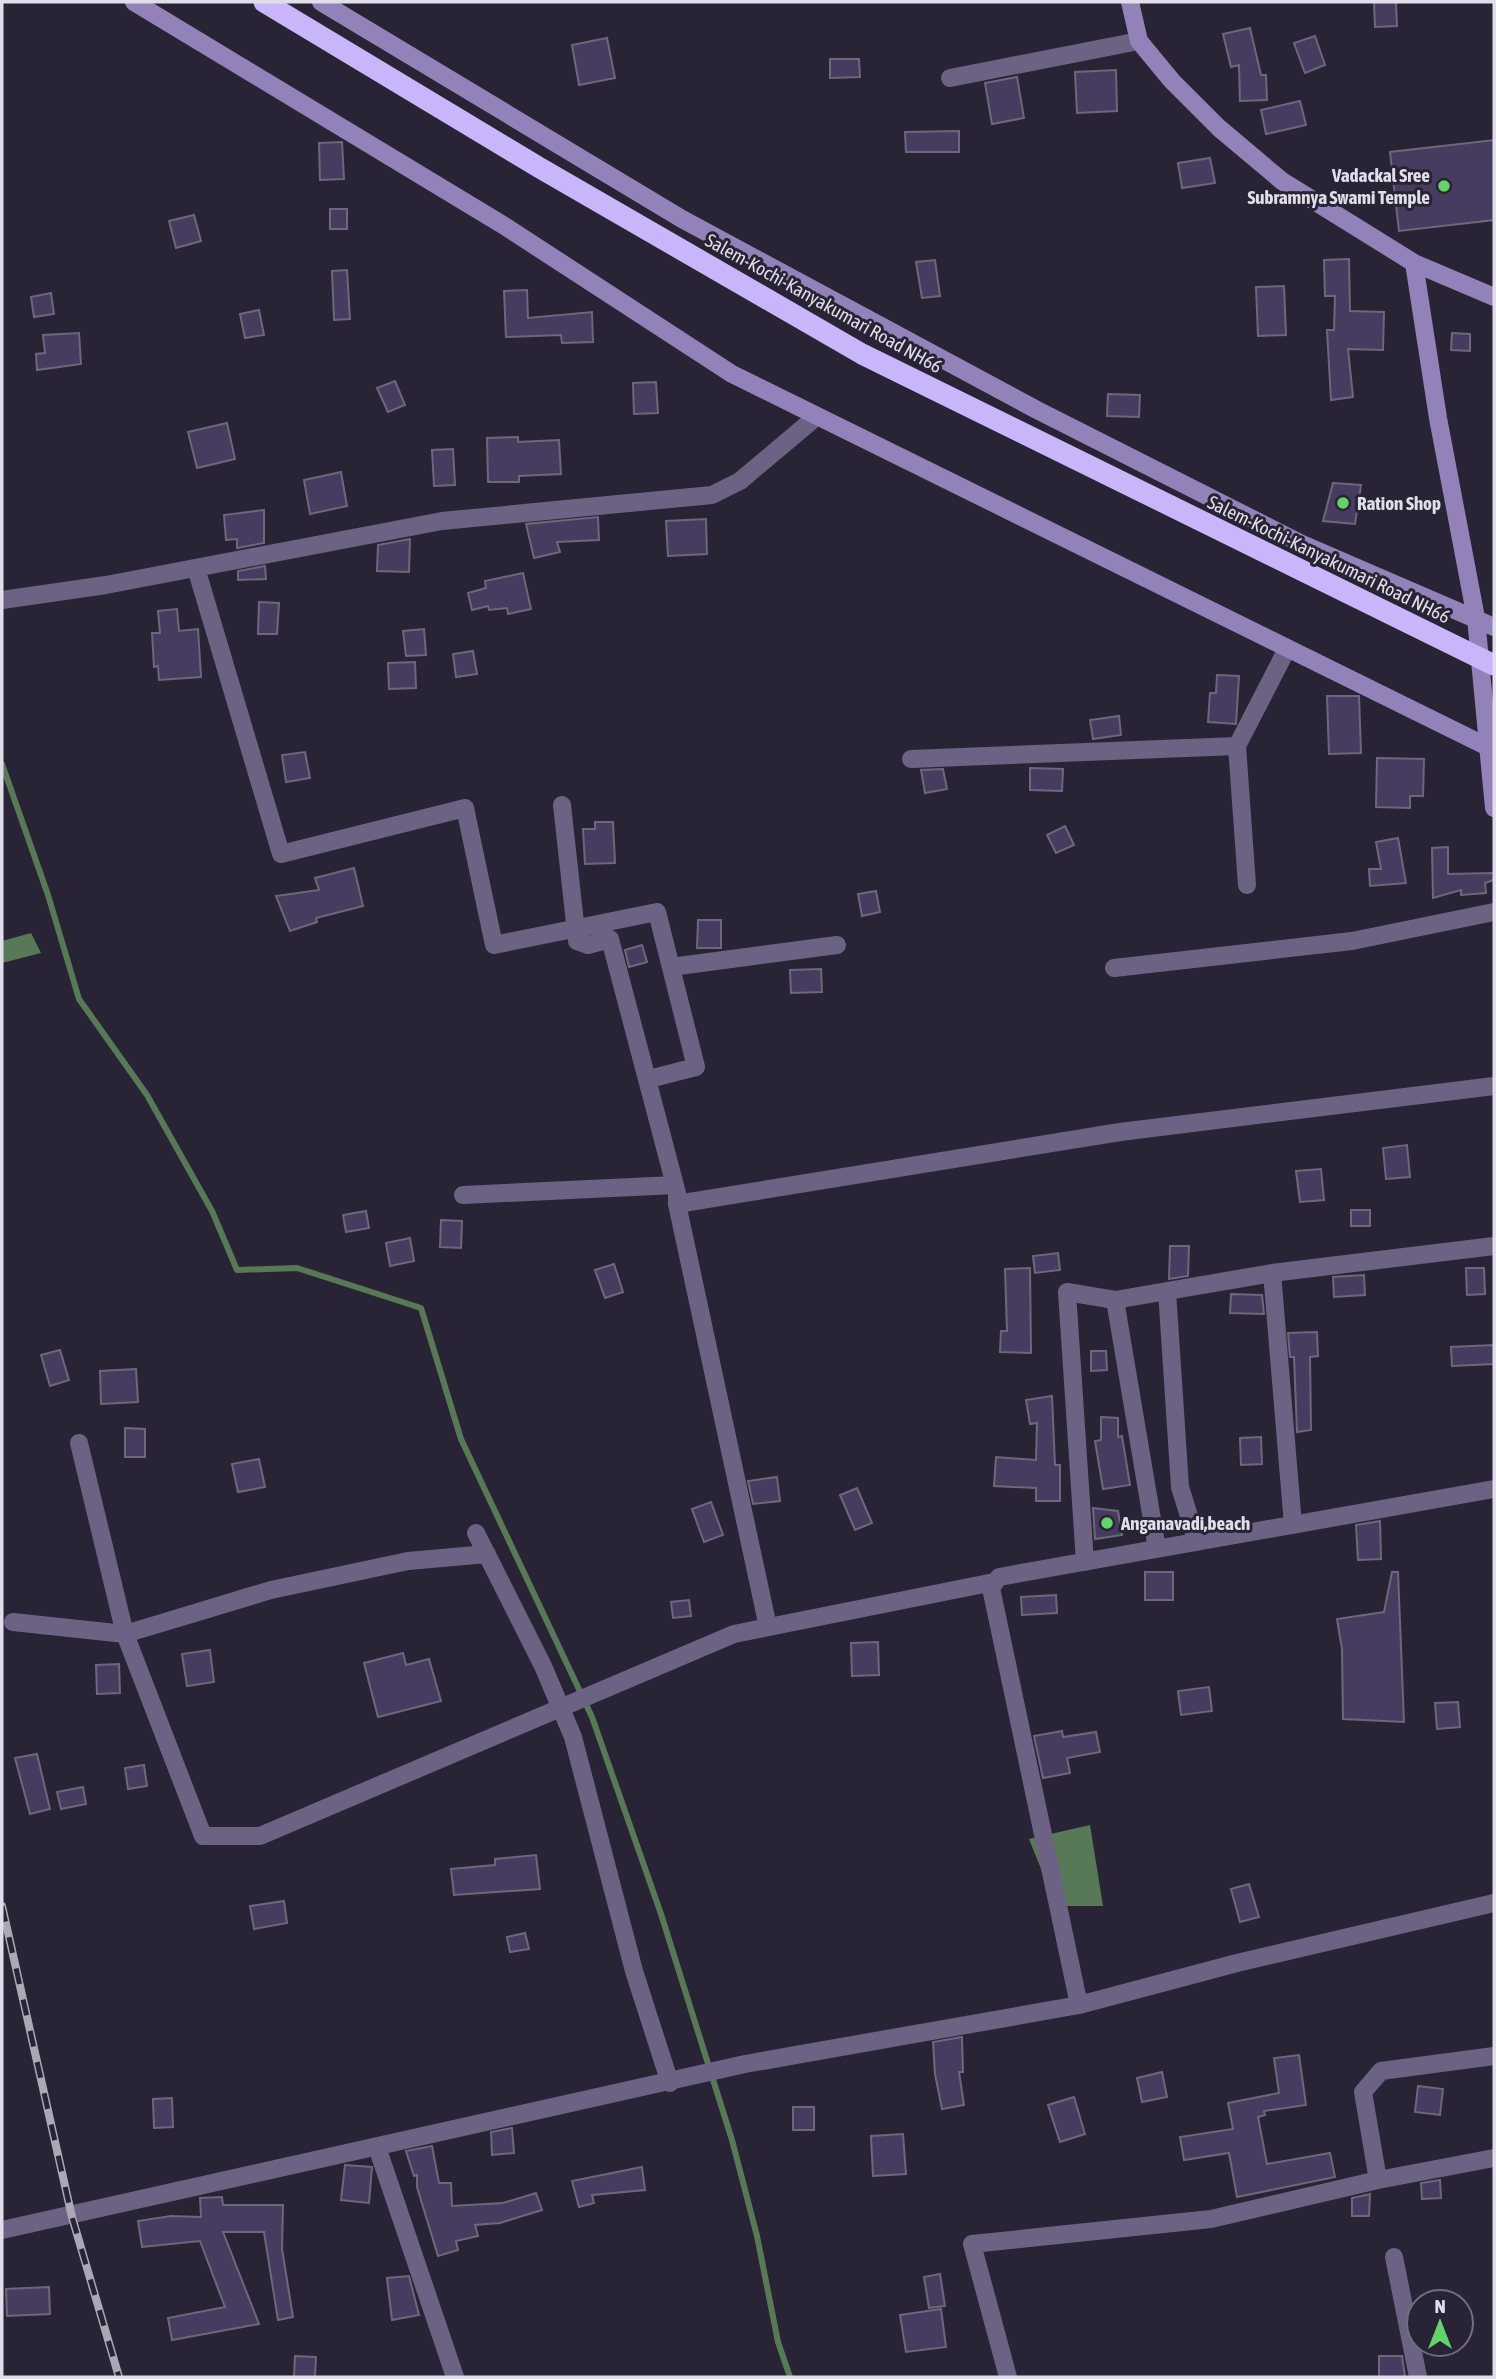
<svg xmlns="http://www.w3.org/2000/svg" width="1496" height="2379" viewBox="0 0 1496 2379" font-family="'Asap Condensed',sans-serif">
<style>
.water{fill:#587958}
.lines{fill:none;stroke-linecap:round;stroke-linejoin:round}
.stream{stroke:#587958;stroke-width:6}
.building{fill:#473c60;stroke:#6c677a;stroke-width:2}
.street{stroke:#6c6284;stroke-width:18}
.secondary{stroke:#9282b9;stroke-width:18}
.rail-casing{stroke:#aba8b5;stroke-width:8}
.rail{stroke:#292435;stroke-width:5;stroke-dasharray:16;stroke-linecap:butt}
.highway-bridge{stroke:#c9b5fa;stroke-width:21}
.poi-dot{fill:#62d469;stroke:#292435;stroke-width:2.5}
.labels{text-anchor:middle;stroke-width:6;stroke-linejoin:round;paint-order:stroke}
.poi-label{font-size:19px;font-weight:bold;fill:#e0dee9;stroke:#292435;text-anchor:start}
.street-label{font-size:19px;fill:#e0dee9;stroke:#292435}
</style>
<rect width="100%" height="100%" fill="#292435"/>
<path class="water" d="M31 933 41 953 2 963V941Z
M1090 1825 1103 1906H1056L1029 1839Z"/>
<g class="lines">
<path class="stream" d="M2 764 48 895 79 999 147 1095 212 1211 237 1270 297 1268 421 1308 461 1439 592 1717 661 1914 732 2140 757 2236 778 2342 790 2377"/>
</g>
<path class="building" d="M1374 2H1396L1397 26 1375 27Z
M1250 28 1261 75H1266L1267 100 1240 101 1239 65 1231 67 1223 34Z
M1315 36 1325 65 1305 73 1294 43Z
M607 38 615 78 579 85 572 45Z
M830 59H859L860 77 830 78Z
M1116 70 1117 111 1077 113 1075 72Z
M1017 77 1024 118 992 124 985 83Z
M1300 101 1306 125 1266 134 1261 110Z
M959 131V152H906L905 132Z
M1494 140V220L1399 231 1390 152Z
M342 142 344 179 320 180 319 143Z
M1210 158 1215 183 1182 188 1178 163Z
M330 209H347V229H330Z
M194 215 201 241 176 248 169 221Z
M1349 259 1350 311 1384 312 1383 350 1348 349 1353 397 1331 400 1327 330H1334L1335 296H1325L1324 260Z
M935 260 940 296 922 298 916 262Z
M347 270 350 319 334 320 332 271Z
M1284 286 1286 335 1258 336 1256 287Z
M527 290 528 318 592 312 593 342 562 343 561 335 506 337 504 291Z
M51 293 54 314 34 317 31 297Z
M259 310 264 335 245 338 240 314Z
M79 333 81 364 37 370 36 354 45 353 43 335Z
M1452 333 1470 334V351L1451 350Z
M395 381 405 405 388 412 377 388Z
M656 382 658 413 634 414 633 383Z
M1108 394 1140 395 1139 417 1107 416Z
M227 423 235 459 197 468 188 432Z
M518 437V442L559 440 561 474 519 476V482H488L487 438Z
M453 449 455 485 434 486 432 450Z
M341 472 347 506 310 514 304 480Z
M1333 483 1361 485 1355 524 1323 521Z
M264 510V543L237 548V539L226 540 224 515Z
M598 517 599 540 557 542 560 552 534 558 526 524Z
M706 519 707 554 668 556 666 521Z
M410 539 409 572 377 571 378 545Z
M265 566 266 579 238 580V571Z
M523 573 531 609 508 614 507 608 489 610 488 606 472 610 468 593 486 588 485 581Z
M259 602 279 603 277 634H258Z
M177 609 179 631 198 629 201 677 159 680 158 666 154 667 152 633H160L158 611Z
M424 629 426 655 406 656 403 631Z
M473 651 477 674 456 677 453 654Z
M415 662 416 688 389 689 388 663Z
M1217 675 1239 676 1236 724 1208 722 1210 693H1216Z
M1327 696H1359L1361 753 1329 754Z
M1119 716 1121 735 1093 739 1090 720Z
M305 752 310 778 286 782 282 755Z
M1377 758 1424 759 1423 796H1410V808L1376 807Z
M1030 768 1063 769 1062 791 1030 790Z
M943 769 947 789 925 793 921 770Z
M595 822H613L615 863 585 864 583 829H595Z
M1065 826 1074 845 1056 853 1047 835Z
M1398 838 1406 883 1370 886 1369 869H1381L1376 842Z
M1448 847V874L1494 873V880L1485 883 1486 893 1461 895V890L1433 898 1432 848Z
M354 868 363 906 316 918 317 922 290 931 276 896 319 890 315 878Z
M876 891 880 912 862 916 858 894Z
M698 920H721V948H697Z
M642 945 647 962 629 967 625 950Z
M821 969 822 992 791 993 790 970Z
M1407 1145 1410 1177 1386 1179 1383 1148Z
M1321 1169 1324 1200 1300 1202 1296 1171Z
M1351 1210H1370V1226H1351Z
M366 1211 369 1228 346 1232 343 1215Z
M441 1220 462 1221 461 1248 440 1247Z
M410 1238 414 1261 390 1266 386 1243Z
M1170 1246H1189L1188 1276 1169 1279Z
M1058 1253 1060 1270 1035 1273 1033 1256Z
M614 1264 623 1292 605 1298 595 1270Z
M1030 1268 1031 1353 1000 1352 1001 1331H1007L1005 1269Z
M1466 1268H1484L1485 1294 1467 1295Z
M1364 1275 1365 1295 1334 1297 1333 1277Z
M1231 1294 1262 1295 1264 1314 1230 1313Z
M1317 1332 1318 1356 1310 1357 1311 1430 1297 1432 1294 1357H1290L1288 1333Z
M1494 1345V1364L1452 1366 1451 1347Z
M60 1350 69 1380 50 1386 41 1355Z
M1091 1351H1106L1107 1370 1091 1371Z
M136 1369 138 1402 101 1404 100 1371Z
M1052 1396 1055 1465H1060V1501H1036V1488L994 1486 996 1457 1036 1460 1037 1423 1030 1424 1026 1400Z
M1101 1417 1118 1418V1437L1122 1436 1130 1485 1103 1489 1095 1441 1101 1440Z
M125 1428 145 1429V1457H125Z
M1261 1437 1262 1464 1241 1465 1240 1438Z
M259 1459 265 1487 238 1492 232 1464Z
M777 1477 780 1501 753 1504 748 1481Z
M857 1488 872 1523 855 1530 840 1495Z
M711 1502 723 1535 704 1542 692 1509Z
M1093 1508 1118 1511 1122 1535 1095 1539Z
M1380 1521 1381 1559 1358 1560 1356 1525Z
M1145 1572H1173V1600H1145Z
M1392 1572H1398L1404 1722 1343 1719 1342 1649 1337 1619 1384 1612Z
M1056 1595 1057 1613 1022 1615 1021 1597Z
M689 1600 691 1616 673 1618 671 1602Z
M878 1642 879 1675 852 1676 851 1643Z
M210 1650 214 1682 187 1686 182 1654Z
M403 1653 406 1665 429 1659 441 1701 378 1717 364 1663Z
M119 1664 120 1693 97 1694 96 1665Z
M1209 1687 1212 1711 1181 1715 1178 1691Z
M1458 1702 1460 1727 1437 1729 1435 1703Z
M1062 1731 1063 1737 1096 1732 1100 1752 1067 1758 1070 1773 1043 1778 1034 1736Z
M37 1754 50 1809 30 1814 15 1758Z
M144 1765 147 1786 128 1789 125 1768Z
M83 1787 86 1804 61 1809 57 1792Z
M536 1855 540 1889 454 1895 451 1869 495 1865V1859Z
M1249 1884 1259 1917 1240 1922 1231 1889Z
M284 1901 287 1923 254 1929 250 1906Z
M525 1933 529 1949 510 1952 507 1937Z
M962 2037 963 2072H959L964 2105 942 2109 935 2074 933 2042Z
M1299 2055 1306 2105 1264 2111 1265 2115 1258 2117 1267 2164 1330 2153 1335 2177 1237 2197 1229 2153 1184 2160 1180 2137 1233 2129 1228 2103 1279 2093 1274 2058Z
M1162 2072 1167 2097 1142 2102 1137 2078Z
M1418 2086 1443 2089 1440 2115 1415 2112Z
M1074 2097 1085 2134 1060 2142 1048 2105Z
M172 2098 173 2127 154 2128 153 2099Z
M793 2107H814V2130H793Z
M512 2128 514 2153 492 2155 491 2132Z
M903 2134 906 2174 873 2176 871 2136Z
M432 2146 439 2183H451L452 2206 503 2203 536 2193 542 2210 500 2223 475 2225 478 2236 456 2241 458 2250 438 2256 417 2187V2175L414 2176 406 2151Z
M345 2165 372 2167 369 2203 341 2200Z
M642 2167 645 2190 592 2195 594 2203 579 2207 572 2181Z
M1440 2180 1441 2198 1422 2199 1421 2183Z
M1370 2194 1369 2216H1352V2198Z
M222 2197 223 2205H283L282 2249 293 2317 278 2320 264 2232H223L259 2324 172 2340 168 2318 225 2307 200 2241 142 2247 138 2221 171 2216 201 2217 200 2198Z
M940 2274 945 2306 929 2308 924 2277Z
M409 2276 419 2315 392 2320 387 2278Z
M49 2287 50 2314 7 2316 6 2289Z
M941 2309 946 2347 906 2352 900 2315Z
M295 2356 316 2357 315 2377H294Z
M1379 2356H1402L1405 2377H1379Z"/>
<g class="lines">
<path class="street" d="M950 78 1139 41
M196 568 281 854 465 808 494 945 657 912 696 1067 649 1079
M2 600 106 585 442 521 712 495 740 481 816 417
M1237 746 1287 649
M911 759 1237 746 1247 885
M562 805 577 941 588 945 610 939 677 1193V1204L1120 1132 1494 1086
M671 967 837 945
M1114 968 1352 941 1494 912
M463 1195 675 1185
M677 1204 768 1627
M1272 1273 1494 1246
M1167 1291 1180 1487 1197 1542
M1115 1300 1157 1549
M79 1443 125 1634 203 1836H260L734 1634 994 1582
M476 1533 543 1666 573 1737 634 1971 670 2083
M1085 1562 1067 1292 1115 1300 1272 1273 1293 1525
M13 1622 125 1634 271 1590 408 1561 487 1554
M1079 2005 991 1588 999 1577 1494 1489
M377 2147 455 2377
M1378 2180 1363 2092 1381 2071 1494 2056
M2 2230 745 2064 1079 2005 1237 1963 1494 1903
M1394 2257 1418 2377
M1008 2377 972 2244 1211 2219 1378 2180 1494 2158"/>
<path class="secondary" d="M134 2 503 225 732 374 1494 750
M321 2 682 219 1037 410 1302 544 1494 627
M1130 2 1139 41 1172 81 1219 128 1282 181 1414 263 1494 297
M1414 263 1438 418 1476 618 1494 808"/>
<g class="rail-casing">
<path id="rail" d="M2 1906 72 2217 119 2377"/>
</g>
<use href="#rail" class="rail"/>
<path class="highway-bridge" d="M264 2 540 168 862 354 1494 665"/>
</g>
<g class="poi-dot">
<circle cx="1444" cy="186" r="7"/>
<circle cx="1343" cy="503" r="7"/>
<circle cx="1107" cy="1523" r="7"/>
</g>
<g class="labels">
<g class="poi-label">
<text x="1430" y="182" text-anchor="end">Vadackal Sree<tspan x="1430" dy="22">Subramnya Swami Temple</tspan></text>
<text x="1357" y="510">Ration Shop</text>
<text x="1121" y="1530">Anganavadi,beach</text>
</g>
<g class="street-label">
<text transform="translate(824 303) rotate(29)" y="7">Salem-Kochi-Kanyakumari Road NH66</text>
<text transform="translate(1329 559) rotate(26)" y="7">Salem-Kochi-Kanyakumari Road NH66</text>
</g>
</g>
<rect width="1496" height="2379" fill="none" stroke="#e0dee9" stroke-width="7"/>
<g transform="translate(1440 2323)"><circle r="33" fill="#292435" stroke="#726e7d" stroke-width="2"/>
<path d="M0-5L12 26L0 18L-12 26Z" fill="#62d469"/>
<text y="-10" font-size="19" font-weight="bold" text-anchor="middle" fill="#e0dee9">N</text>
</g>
</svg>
